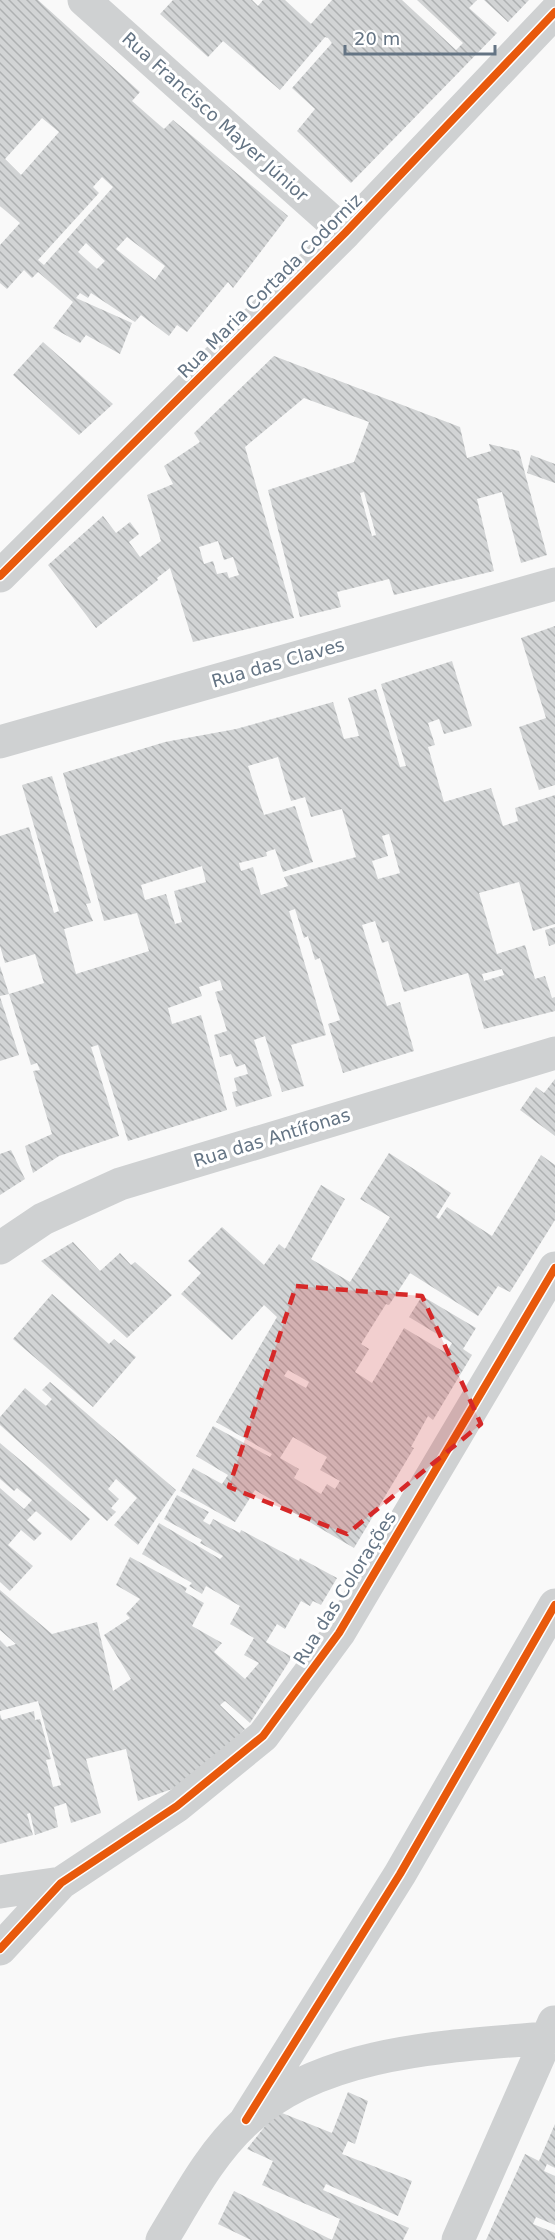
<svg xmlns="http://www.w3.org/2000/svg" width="555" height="2240" viewBox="0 0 555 2240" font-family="'DejaVu Sans',sans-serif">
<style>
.building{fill:url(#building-back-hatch);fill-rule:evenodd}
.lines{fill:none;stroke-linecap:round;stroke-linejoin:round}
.street{stroke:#cfd1d2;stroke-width:33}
.cycleway-casing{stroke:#fff;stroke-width:11}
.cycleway{stroke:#e8590c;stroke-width:8}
.marked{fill:#d62828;fill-opacity:0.2;stroke:#d62828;stroke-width:4.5;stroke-dasharray:12 8;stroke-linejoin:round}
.labels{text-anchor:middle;stroke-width:6;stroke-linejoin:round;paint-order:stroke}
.street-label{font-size:18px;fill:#647484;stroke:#fff}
</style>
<defs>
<pattern id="building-back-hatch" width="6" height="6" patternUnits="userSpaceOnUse" patternTransform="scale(1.5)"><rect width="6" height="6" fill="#d2d4d5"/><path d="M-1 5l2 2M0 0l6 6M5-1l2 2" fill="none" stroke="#aeb1b2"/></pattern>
</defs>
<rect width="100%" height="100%" fill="#f9f9f9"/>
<path class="building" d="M0 0H38L140 92 132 101 164 129 173 120 288 216 233 288 228 282 187 332 177 325 169 336 141 315 135 322 91 293 88 298 80 293 76 298 132 323 120 354 86 335 80 343 53 328 73 302 38 272 32 278 24 270 7 289 0 283V245L20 223 0 206ZM42 118 59 132 21 175 5 159ZM102 177 113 187 44 265 38 260 99 193 93 187ZM127 237 165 266 155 280 116 249ZM86 243 105 261 97 269 78 252Z
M173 0H252L258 6 263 0H285L311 24 332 0H402L456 50 463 43 417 0H477L469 8 497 33 351 183 297 131 315 109 292 88 332 43 328 38 325 37 280 90 223 41 208 57 160 14Z
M484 0H529L508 22Z
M43 342 113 404 79 435 13 375Z
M274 356 460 427 467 458 491 451 489 444 519 451 547 555 521 563 502 492 477 499 494 571 394 595 389 579 337 592 341 607 300 617 268 490 354 462 369 422 304 398 245 447 294 618 193 642 170 568 157 578 158 580 96 628 48 565 103 516 116 533 130 522 139 534 129 542 140 557 161 541 147 495 173 484 164 466 200 442 194 433ZM364 492 376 535 372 536 360 493ZM218 541 224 560 233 557 239 575 229 578 227 572 217 574 213 561 204 564 199 547Z
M531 455 555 464V483L527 473Z
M555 626V785L539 790 519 727 546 718 521 638Z
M452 661 472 726 444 734 439 719 428 723 435 745 428 747 444 802 491 788 503 826 518 821 515 808 555 795V924L533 931 519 882 479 893 497 954 525 945 535 979 545 976 552 998 555 997V1011L484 1029 468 973 404 992 388 941 382 943 375 921 362 925 387 1006 400 1002 414 1051 343 1073 328 1024 340 1020 320 958 315 960 308 936 304 938 295 909 289 911 326 1035 291 1045 304 1086 282 1092 265 1036 254 1040 272 1096 236 1107 232 1092 237 1091 234 1078 248 1074 245 1064 236 1067 231 1054 220 1057 214 1035 227 1031 215 992 223 990 220 980 199 987 202 996 168 1008 172 1024 201 1015 227 1110 128 1141 98 1045 91 1047 119 1136 59 1156 33 1173 25 1146 52 1134 33 1071 40 1070 37 1063 31 1065 9 994 44 983 35 954 5 963 0 946V836L29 827 54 913 59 911 22 785 52 776 91 903 86 904 93 921 64 929 76 974 149 951 137 913 104 921 63 773 165 742 236 729 333 702 344 739 359 736 348 698 376 689 400 767 406 766 381 684ZM278 757 291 801 305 797 311 817 342 809 356 857 284 877 288 886 261 895 253 867 241 871 239 863 267 856 266 852 275 849 283 872 313 862 295 806 264 815 248 766ZM389 834 400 873 378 879 372 861 388 856 382 836ZM202 866 206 882 174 891 182 922 175 924 166 894 145 900 141 885ZM502 969 504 975 484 981 482 974Z
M555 927V944L549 946 545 930Z
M0 966 9 994 0 996Z
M0 997 19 1055 0 1061Z
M555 1079V1136L520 1110 536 1087 544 1093Z
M11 1150 25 1179 0 1195V1154Z
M389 1153 451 1193 436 1217 439 1219 447 1207 492 1236 541 1155 555 1165V1220L510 1292 498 1286 478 1316 410 1273 389 1305 386 1304 361 1344 369 1349 355 1372 372 1383 404 1328 446 1353 452 1343 409 1317 422 1296 476 1328 463 1349 472 1355 433 1420 428 1416 411 1447 414 1448 354 1548 255 1490 235 1522 180 1491 193 1468 222 1484 228 1475 196 1456 213 1426 270 1457 272 1454 216 1422 277 1317 264 1305 232 1340 181 1294 201 1273 188 1261 222 1227 264 1265 279 1244 285 1249 321 1185 345 1199 311 1259 350 1282 390 1217 360 1199ZM288 1370 309 1382 306 1388 284 1376ZM293 1437 327 1457 320 1470 340 1481 335 1489 327 1484 321 1494 294 1478 299 1469 280 1458Z
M73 1242 100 1271 120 1253 131 1265 135 1262 172 1295 127 1338 41 1261Z
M52 1294 109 1344 114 1339 136 1357 93 1407 13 1339Z
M50 1382 176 1490 138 1545 114 1525 137 1498 116 1479 108 1489 119 1499 111 1508 116 1512 107 1521 0 1425V1417L25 1388 46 1406 52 1399 42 1390Z
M0 1443 90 1519 71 1541 36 1511 27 1520 42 1533 34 1541 21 1530 8 1545 33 1566 10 1591 0 1582V1488L24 1509 32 1500 17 1488 14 1491 0 1479Z
M177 1495 209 1512 203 1521 210 1525 213 1519 240 1533 241 1530 299 1561 300 1558 337 1578 321 1605 313 1601 310 1606 301 1601 285 1629 277 1624 266 1642 292 1657 250 1723 225 1701 220 1705 245 1729 195 1781 138 1801 126 1749 86 1759 101 1813 71 1823 66 1803 54 1807 58 1827 35 1835 30 1813 27 1814 33 1835 0 1844V1714L2 1720 34 1711 35 1720 40 1719 51 1759 46 1760 53 1787 61 1785 38 1701 0 1711V1640L7 1647 16 1644 0 1630V1590L52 1634 97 1622 113 1691 131 1679 104 1635 130 1618 126 1614 140 1599 116 1585 130 1557 187 1588 185 1592 204 1603 192 1626 222 1643 214 1652 245 1679 259 1663 244 1655 254 1638 230 1624 240 1606 206 1586 202 1594 189 1586 192 1583 142 1554 159 1523 220 1559 223 1556 200 1543 202 1540 164 1519Z
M348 2092 368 2101 355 2144 348 2141 342 2154 412 2181 398 2216 326 2184 323 2190 409 2228 403 2240H251L218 2224 234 2191 332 2240 340 2219 262 2185 273 2161 247 2149 277 2111 332 2133Z
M555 2124V2168L547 2164 544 2171 555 2176V2225L536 2217 533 2224 555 2233V2240H486L525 2154 539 2161Z"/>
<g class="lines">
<path class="street" d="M84 0 345 233
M0 576 345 233 555 12
M0 742 555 584
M0 1248 43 1219 120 1184 555 1053
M0 1892 61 1883
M0 1949 61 1883 177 1806 263 1736 339 1633 555 1268
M246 2120 400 1874 555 1605
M162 2240C187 2199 210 2154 246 2121 320 2050 451 2046 548 2038
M458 2240 554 2022"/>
<g class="cycleway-casing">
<path id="cycleway" d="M0 576 345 233 555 12
M0 1949 61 1883 177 1806 263 1736 339 1633 555 1268
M246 2120 400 1874 555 1605"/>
</g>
<use href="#cycleway" class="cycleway"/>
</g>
<path class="marked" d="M296 1286 422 1296 481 1424 347 1534 229 1487Z"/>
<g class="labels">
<g class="street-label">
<text transform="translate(215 117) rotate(42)" y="6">Rua Francisco Mayer Júnior</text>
<text transform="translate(270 286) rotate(-45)" y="6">Rua Maria Cortada Codorniz</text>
<text transform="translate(278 663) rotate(-16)" y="6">Rua das Claves</text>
<text transform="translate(272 1138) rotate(-17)" y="6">Rua das Antífonas</text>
<text transform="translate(345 1588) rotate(-58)" y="6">Rua das Colorações</text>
</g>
</g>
<path d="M345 45v9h150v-9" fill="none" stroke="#647484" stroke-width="3"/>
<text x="354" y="45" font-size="18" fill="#647484" stroke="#ffffff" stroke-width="4.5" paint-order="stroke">20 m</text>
</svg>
